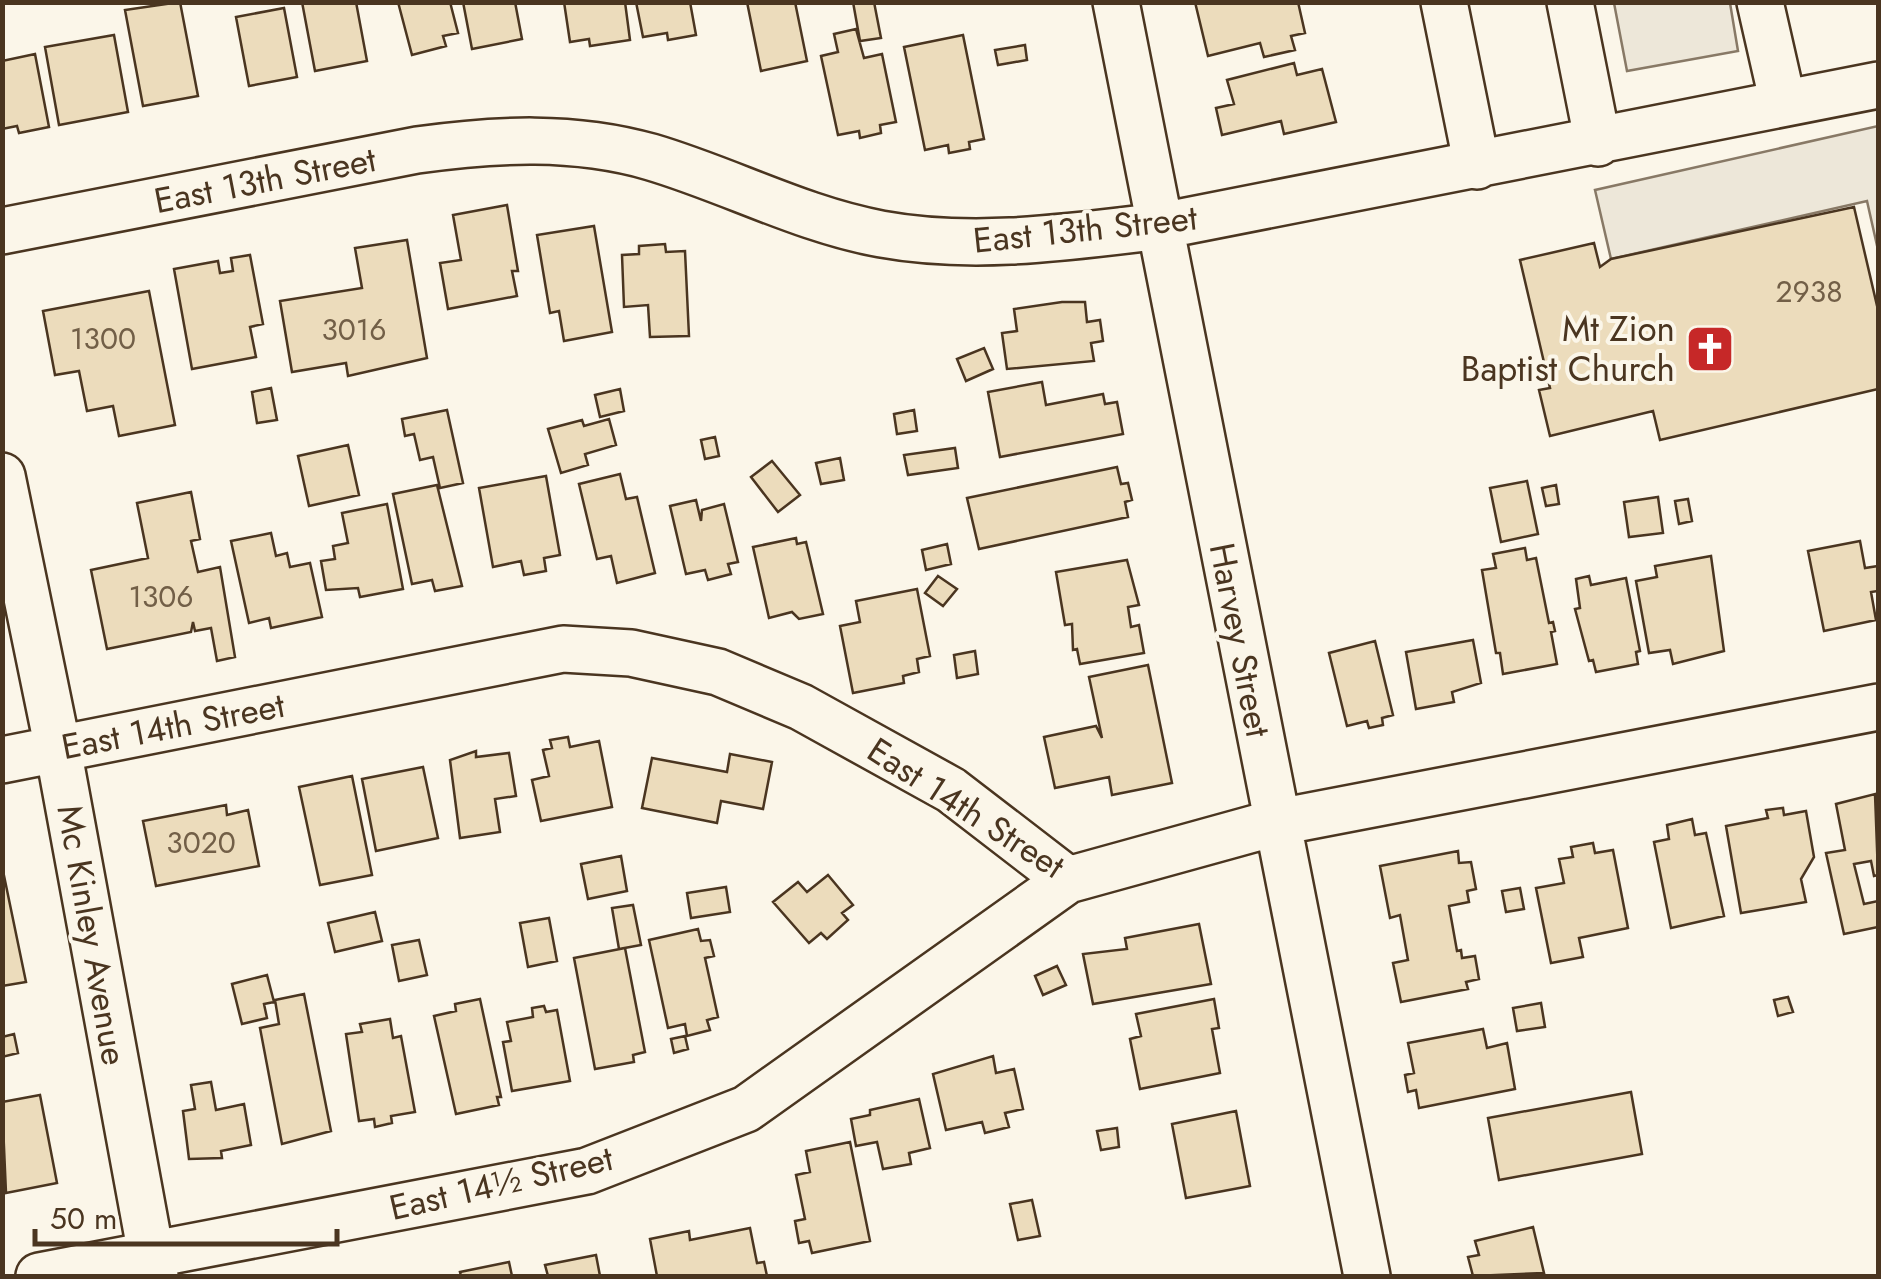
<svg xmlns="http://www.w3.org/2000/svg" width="1881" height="1279" viewBox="0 0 1881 1279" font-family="Jost,sans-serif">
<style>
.parking{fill:#ede7d9;stroke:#887966;stroke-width:2.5}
.building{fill:#ecdcbc;stroke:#4a3520;stroke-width:2.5}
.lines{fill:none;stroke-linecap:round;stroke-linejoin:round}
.minor-casing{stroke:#4a3520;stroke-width:50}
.minor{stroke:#fbf6e9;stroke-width:45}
.labels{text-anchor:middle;stroke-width:8;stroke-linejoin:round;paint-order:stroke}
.number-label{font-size:30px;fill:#725f47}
.street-label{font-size:35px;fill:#4a3520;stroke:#fbf6e9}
.poi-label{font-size:35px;fill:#4a3520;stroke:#fbf6e9;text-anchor:end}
</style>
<rect width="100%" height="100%" fill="#fbf6e9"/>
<path class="parking" d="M1614 3H1730L1738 51 1627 71Z
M1878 126V250L1867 201 1611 259 1595 190Z"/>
<path class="building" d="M180 2 198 96 143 106 125 10Z
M302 2H356L367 61 315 71Z
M398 2H450L458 33 443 36 446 46 412 55Z
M463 2H515L522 39 472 49Z
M564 2H625L630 40 590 46 589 39 570 42Z
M636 2H690L696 35 668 40 667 33 643 37Z
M747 2H795L807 61 761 71Z
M853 2H874L881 38 860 41Z
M1195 2H1298L1305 33 1291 36 1295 50 1264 57 1260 43 1208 56Z
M284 8 297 77 249 86 236 17Z
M856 29 864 58 882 54 896 122 880 125 881 133 860 138 859 131 838 135 821 56 838 52 834 34Z
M114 35 128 112 59 125 45 47Z
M963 35 984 139 969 142 970 149 949 153 948 145 925 150 904 47Z
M1025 45 1027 60 998 65 995 50Z
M35 54 49 127 19 133 17 126 2 129V61Z
M1294 63 1297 75 1322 69 1336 122 1284 134 1281 121 1222 135 1216 108 1234 104 1227 80Z
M507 205 518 271H512L517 296 448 309 440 263 461 260 453 215Z
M1854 207 1878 310V389L1660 440 1653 411 1550 436 1539 390 1550 388 1520 260 1594 243 1600 267 1611 259Z
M594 226 612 332 564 341 559 311 550 313 537 235Z
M407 240 427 358 348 376 346 363 292 372 280 301 362 288 355 248Z
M665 244 666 252 685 251 689 336 650 337 648 305 624 307 622 255 639 254V246Z
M250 255 263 324 250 327 256 357 192 369 174 269 218 261 220 273 233 271 231 258Z
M149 291 175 425 119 436 113 406 87 411 79 371 55 375 43 311Z
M1062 302H1085L1087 322 1100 320 1103 341 1091 343 1094 361 1007 369 1002 333 1017 331 1014 309Z
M984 348 993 369 966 381 957 359Z
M1042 382 1046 405 1103 394 1105 404 1117 402 1123 434 1000 457 988 392Z
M271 388 277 420 257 423 252 392Z
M620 389 624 411 600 417 595 395Z
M447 410 463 483 440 488 433 457 420 460 414 434 405 436 402 419Z
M914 410 917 431 897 434 894 414Z
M609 419 616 445 585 454 588 465 561 473 548 429 582 420 584 426Z
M715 437 719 456 705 459 701 440Z
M348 445 359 495 309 506 298 456Z
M955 448 958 468 908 475 904 455Z
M840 458 844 480 821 484 816 463Z
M772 461 800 495 778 512 751 477Z
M1117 467 1121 484 1128 483 1132 500 1125 502 1128 517 979 549 967 498Z
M620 474 626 499 637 497 655 573 617 583 611 556 597 559 579 484Z
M546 476 560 555 544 558 546 571 524 575 521 561 493 567 479 488Z
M1527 481 1538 534 1501 542 1490 488Z
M437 485 462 586 435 591 432 580 412 584 393 494Z
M1556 485 1559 504 1546 506 1542 488Z
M191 492 200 539 191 541 198 572 220 567 235 657 217 661 211 628 195 631 193 622 191 632 107 649 91 570 148 558 137 503Z
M1658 497 1663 533 1629 537 1624 502Z
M1688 499 1692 521 1679 524 1675 501Z
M696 500 701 521 702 510 724 504 738 562 728 564 731 574 708 580 705 570 686 574 670 506Z
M387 504 403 589 360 597 358 588 326 590 321 561 335 559 333 546 348 543 342 513Z
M271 533 276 556 287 553 290 567 310 563 322 617 271 628 269 618 249 623 231 541Z
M796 538 797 544 806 542 823 614 799 619 792 612 769 618 753 547Z
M1860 541 1865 568 1878 566V591L1871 592 1876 620 1824 631 1808 551Z
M947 544 951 564 926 570 922 550Z
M1525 548 1527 560 1536 558 1549 623 1553 622 1555 631 1551 632 1557 664 1503 674 1500 653H1496L1482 570 1496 568 1493 554Z
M1711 556 1724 651 1673 664 1670 650 1649 653 1636 581 1657 577 1655 566Z
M1127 560 1139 605 1128 607 1131 627 1139 625 1144 653 1080 664 1077 649 1073 650 1072 624 1065 625 1056 572Z
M938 576 957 589 943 606 925 593Z
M1589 576 1591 585 1626 578 1640 651 1636 652 1638 664 1596 672 1593 660 1589 661 1575 609 1580 608 1576 579Z
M917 589 930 656 917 659 919 672 903 676 904 683 853 693 840 626 860 622 856 601Z
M1473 640 1481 683 1452 692 1454 702 1416 709 1406 652Z
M1375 641 1393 715 1382 718 1383 725 1369 728 1367 721 1347 726 1329 653Z
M975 651 978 674 957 678 954 655Z
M1148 665 1172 783 1112 795 1109 777 1055 788 1044 737 1096 726 1102 738 1089 677Z
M568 737 570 747 599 741 612 807 541 821 532 780 549 776 543 750 552 748 550 740Z
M476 751V757L509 753 516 796 495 799 500 832 460 838 450 760Z
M730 754 772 762 763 809 721 801 717 823 642 808 652 758 727 772Z
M423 767 438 838 376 851 362 779Z
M352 776 372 875 320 885 299 787Z
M1875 794 1878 875 1874 876 1871 861 1854 864 1864 904 1878 901V927L1844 934 1826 853 1845 850 1836 804Z
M226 805 227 815 248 810 259 866 156 886 143 821Z
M1783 808 1784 815 1806 811 1814 857 1801 879 1806 902 1741 913 1726 826 1768 818 1766 810Z
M1692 819 1695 835 1706 833 1724 916 1671 928 1654 842 1669 839 1667 825Z
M1593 843 1595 853 1613 850 1628 928 1579 938 1583 957 1551 963 1536 888 1564 883 1559 859 1573 857 1571 847Z
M1458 851 1459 863 1471 862 1476 889 1467 891 1469 902 1449 906 1457 951 1461 950 1462 958 1475 956 1479 979 1466 982 1468 989 1401 1002 1393 963 1408 960 1400 915 1390 918 1380 866Z
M621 856 627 891 588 899 581 864Z
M2 866 26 982 2 986Z
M828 875 853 905 842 913 848 920 827 939 821 933 809 943 773 902 798 882 807 892Z
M726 887 730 912 691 918 687 893Z
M1520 888 1524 909 1506 912 1502 891Z
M633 905 641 945 619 949 612 908Z
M375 912 382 941 335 952 328 923Z
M549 918 557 961 528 967 520 923Z
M1199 924 1211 984 1093 1004 1083 954 1127 949 1125 938Z
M698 929 701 941 710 940 714 956 705 958 718 1017 707 1020 710 1030 687 1036 685 1024 668 1028 649 940Z
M419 940 427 975 399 981 392 945Z
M625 948 645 1052 633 1055 634 1062 595 1069 574 958Z
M1057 966 1066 985 1043 995 1035 976Z
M267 975 274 1002 264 1004 267 1018 242 1024 232 984Z
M304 994 331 1131 282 1144 260 1028 279 1024 275 1000Z
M1788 997 1793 1012 1778 1016 1774 1000Z
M480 999 501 1097H497L499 1105 456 1114 434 1016 456 1011 455 1004Z
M1214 999 1219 1028 1212 1029 1220 1073 1140 1089 1130 1039 1141 1036 1136 1014Z
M1541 1003 1545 1027 1517 1031 1513 1008Z
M544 1006 546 1012 557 1010 570 1081 512 1091 503 1042 511 1041 507 1022 533 1017 532 1008Z
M390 1019 393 1038 401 1036 415 1112 391 1116 392 1123 375 1127 374 1119 359 1121 346 1034 362 1032 360 1024Z
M1483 1029 1487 1048 1507 1043 1515 1089 1419 1108 1416 1090 1408 1092 1405 1075 1414 1073 1408 1043Z
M14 1034 18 1053 2 1057V1037Z
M685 1036 688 1049 674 1053 671 1039Z
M993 1056 996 1073 1014 1069 1023 1109 1005 1113 1009 1127 985 1133 982 1122 946 1130 933 1074Z
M211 1082 216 1110 244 1104 251 1145 221 1151 222 1158 189 1159 183 1111 195 1109 191 1085Z
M1631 1092 1642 1154 1499 1180 1488 1118Z
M40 1095 57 1183 6 1193 2 1102Z
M919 1099 930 1148 909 1153 911 1164 883 1169 877 1142 856 1146 851 1119 870 1115V1110Z
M1236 1111 1250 1186 1186 1198 1172 1124Z
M1117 1128 1119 1147 1101 1150 1097 1131Z
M850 1142 870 1241 812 1253 809 1241 799 1243 795 1221 805 1219 796 1175 810 1172 806 1151Z
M1032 1200 1040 1236 1018 1240 1010 1204Z
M1533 1227 1544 1273 1473 1276 1468 1257 1479 1255 1475 1241Z
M750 1228 757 1263 764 1262 767 1276H657L650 1239 689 1231 690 1240Z
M596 1255 600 1276H548L545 1265Z
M509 1262 512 1276H461L460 1272Z"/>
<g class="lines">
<g class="minor-casing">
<path id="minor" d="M1116 2 1367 1276
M1444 2 1477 166
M1570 2 1598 143
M1760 2 1783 103
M2 231 417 150C496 139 574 135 651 157 729 180 800 219 881 234 974 251 1069 237 1161 226L1878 85
M2 476 58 749 155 1276
M2 760 563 649 631 653 718 672 801 707 951 790 1068 880 1274 823 1878 707
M39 1276 587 1171 746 1109 1068 880"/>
</g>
<use href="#minor" class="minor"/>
</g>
<defs>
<g id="church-square" transform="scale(2.5)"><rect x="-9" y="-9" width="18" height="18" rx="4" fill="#c62828" stroke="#fbf6e9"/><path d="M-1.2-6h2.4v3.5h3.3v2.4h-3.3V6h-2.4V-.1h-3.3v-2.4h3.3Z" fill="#fff"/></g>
</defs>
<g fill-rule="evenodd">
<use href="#church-square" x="1710" y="349"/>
</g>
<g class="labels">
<g class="number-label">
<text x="1809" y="302">2938</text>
<text x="354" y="340">3016</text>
<text x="103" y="349">1300</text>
<text x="161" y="607">1306</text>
<text x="201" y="853">3020</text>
</g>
<g class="street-label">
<text transform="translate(265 180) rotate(-11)" y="12">East 13th Street</text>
<text transform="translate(1085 229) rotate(-6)" y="12">East 13th Street</text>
<text transform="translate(1240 640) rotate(79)" y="12">Harvey Street</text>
<text transform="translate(173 726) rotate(-11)" y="12">East 14th Street</text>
<text transform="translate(966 808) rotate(33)" y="12">East 14th Street</text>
<text transform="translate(92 935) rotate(80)" y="12">Mc Kinley Avenue</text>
<text transform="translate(501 1183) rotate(-13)" y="12">East 14½ Street</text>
</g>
<g class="poi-label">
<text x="1675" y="341">Mt Zion<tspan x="1675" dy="40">Baptist Church</tspan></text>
</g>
</g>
<rect width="1881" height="1279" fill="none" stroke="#4a3520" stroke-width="10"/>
<path d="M35 1229v15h302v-15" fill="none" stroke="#4a3520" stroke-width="5"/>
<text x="50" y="1229" font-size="30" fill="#4a3520" stroke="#fbf6e9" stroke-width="8" paint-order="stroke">50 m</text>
</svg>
